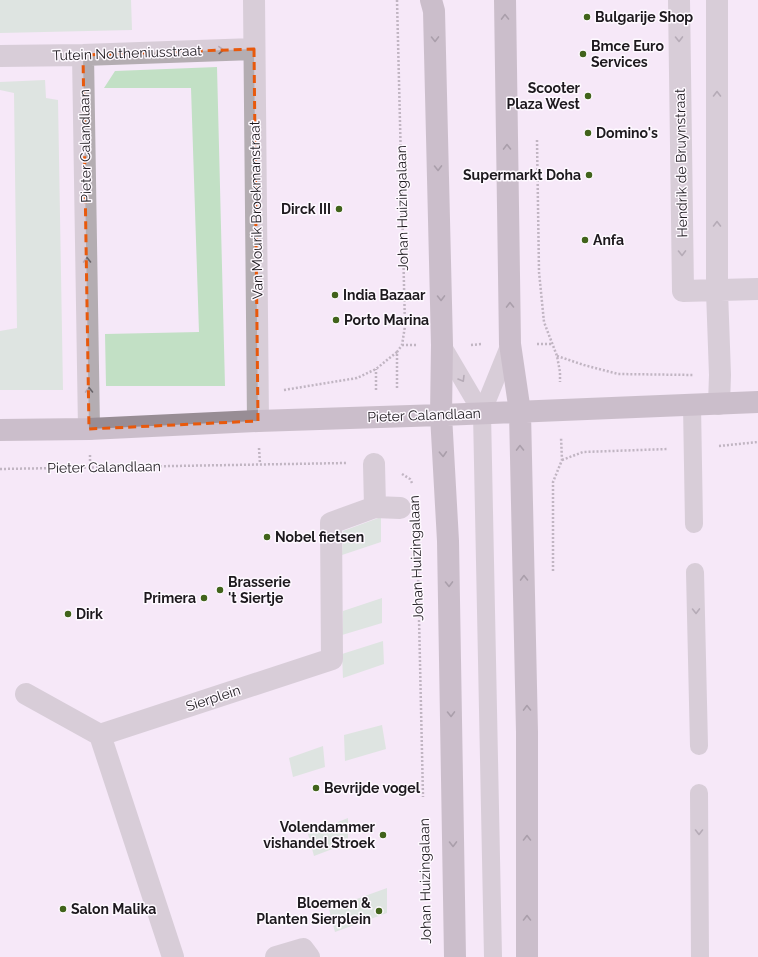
<svg xmlns="http://www.w3.org/2000/svg" width="758" height="957" viewBox="0 0 758 957" font-family="Raleway,sans-serif">
<style>
.green{fill:#c2e0c5}
.lines{fill:none;stroke-linecap:round;stroke-linejoin:round}
.path{stroke:#807882;stroke-width:2.5;stroke-dasharray:2 2;stroke-linecap:butt}
.lane{stroke:#b4adb2;stroke-width:18}
.street{stroke:#b4adb2;stroke-width:22}
.secondary{stroke:#988d95;stroke-width:22}
.oneway{stroke:#4e474e}
.oneway2{stroke:#686368}
.marked{fill:none;stroke:#e8590c;stroke-width:3;stroke-dasharray:8 5;stroke-linejoin:round}
.poi-dot{fill:#41631b;stroke:#fef9ff;stroke-width:1.5}
.labels{text-anchor:middle;stroke-width:3;stroke-linejoin:round;paint-order:stroke}
.poi-label{font-size:14px;font-weight:bold;fill:#1d191e;stroke:#fef9ff;text-anchor:start}
.street-label{font-size:14px;fill:#1d191e;stroke:#fef9ff}
</style>
<rect width="100%" height="100%" fill="#f5e8f8"/>
<path class="green" d="M0 0H131L132 30 0 33Z
M217 67 225 386H106L105 334 199 332 191 88H104L115 71Z
M45 80 46 98 58 100 63 390H0V331L17 328 14 93 0 90V82Z
M381 517V542L342 555 343 531Z
M382 598V623L342 635 343 611Z
M383 641 384 664 343 678 342 654Z
M382 725 386 749 345 761 344 735Z
M323 746 325 767 293 777 289 758Z
M348 818V843L314 856 308 834Z
M387 888V913L335 932 329 909Z"/>
<g class="lines">
<path class="path" d="M397 0 405 326 402 345 397 352V390
M537 140 539 272 544 322 557 356 560 372V382
M537 344H552
M402 345H416
M471 345 482 344
M557 356 584 365 618 374 694 375
M284 390 357 378 376 369 397 352
M376 390V369
M719 446 758 442
M259 448 260 464
M90 455V467
M562 460 583 452 668 449
M0 469 347 463
M402 474 410 479 412 483
M417 528 423 797
M553 571V482L562 460 561 437"/>
<path class="lane" d="M442 345 482 413
M692 405 694 524
M695 572 699 746
M699 793 700 957
M493 957 482 413 510 344"/>
<path class="street" d="M254 0 258 421
M679 0 683 291 758 289
M717 0V291L720 375 719 404
M83 55 89 429
M0 56 83 55 254 49
M375 507 400 508
M26 694 100 735
M173 957 100 735 332 659 331 523 375 507 374 464
M276 957 303 949 309 957"/>
<path class="secondary" d="M431 0 434 11 442 345 441 415 448 541 455 957
M505 0 510 344 520 412 527 732V957
M0 430 89 429 258 421 441 415 758 402"/>
</g>
<defs><path id="oneway-chevron" d="M-2-3.5L2.5 0L-2 3.5" fill="none" stroke-width="1.6" stroke-linecap="round" stroke-linejoin="round"/></defs>
<g class="oneway">
<use href="#oneway-chevron" transform="translate(505 17) rotate(-91)"/>
<use href="#oneway-chevron" transform="translate(435 39) rotate(89)"/>
<use href="#oneway-chevron" transform="translate(507 147) rotate(-91)"/>
<use href="#oneway-chevron" transform="translate(438 168) rotate(89)"/>
<use href="#oneway-chevron" transform="translate(441 298) rotate(89)"/>
<use href="#oneway-chevron" transform="translate(510 305) rotate(-91)"/>
<use href="#oneway-chevron" transform="translate(520 448) rotate(-91)"/>
<use href="#oneway-chevron" transform="translate(443 454) rotate(87)"/>
<use href="#oneway-chevron" transform="translate(524 578) rotate(-91)"/>
<use href="#oneway-chevron" transform="translate(449 584) rotate(89)"/>
<use href="#oneway-chevron" transform="translate(527 708) rotate(-91)"/>
<use href="#oneway-chevron" transform="translate(451 714) rotate(89)"/>
<use href="#oneway-chevron" transform="translate(527 838) rotate(-90)"/>
<use href="#oneway-chevron" transform="translate(453 844) rotate(89)"/>
<use href="#oneway-chevron" transform="translate(527 918) rotate(-90)"/>
</g>
<g class="oneway2">
<use href="#oneway-chevron" transform="translate(679 39) rotate(89)"/>
<use href="#oneway-chevron" transform="translate(221 50) rotate(-2)"/>
<use href="#oneway-chevron" transform="translate(717 94) rotate(-90)"/>
<use href="#oneway-chevron" transform="translate(717 224) rotate(-90)"/>
<use href="#oneway-chevron" transform="translate(682 253) rotate(89)"/>
<use href="#oneway-chevron" transform="translate(87 260) rotate(-91)"/>
<use href="#oneway-chevron" transform="translate(462 379) rotate(59)"/>
<use href="#oneway-chevron" transform="translate(89 390) rotate(-91)"/>
<use href="#oneway-chevron" transform="translate(696 611) rotate(89)"/>
<use href="#oneway-chevron" transform="translate(699 832) rotate(90)"/>
</g>
<path d="M0 0H758V957H0ZM254 49 258 421 89 429 83 55Z" fill="#f5e8f8" fill-opacity=".55" fill-rule="evenodd"/>
<path class="marked" d="M254 49 258 421 89 429 83 55Z"/>
<g class="poi-dot">
<circle cx="587" cy="17" r="4"/>
<circle cx="583" cy="54" r="4"/>
<circle cx="588" cy="96" r="4"/>
<circle cx="588" cy="133" r="4"/>
<circle cx="589" cy="175" r="4"/>
<circle cx="339" cy="209" r="4"/>
<circle cx="585" cy="240" r="4"/>
<circle cx="335" cy="295" r="4"/>
<circle cx="336" cy="320" r="4"/>
<circle cx="267" cy="537" r="4"/>
<circle cx="220" cy="590" r="4"/>
<circle cx="204" cy="598" r="4"/>
<circle cx="68" cy="614" r="4"/>
<circle cx="316" cy="788" r="4"/>
<circle cx="383" cy="835" r="4"/>
<circle cx="63" cy="909" r="4"/>
<circle cx="379" cy="911" r="4"/>
</g>
<g class="labels">
<g class="poi-label">
<text x="595" y="22">Bulgarije Shop</text>
<text x="591" y="51">Bmce Euro<tspan x="591" dy="16">Services</tspan></text>
<text x="580" y="93" text-anchor="end">Scooter<tspan x="580" dy="16">Plaza West</tspan></text>
<text x="596" y="138">Domino's</text>
<text x="581" y="180" text-anchor="end">Supermarkt Doha</text>
<text x="331" y="214" text-anchor="end">Dirck III</text>
<text x="593" y="245">Anfa</text>
<text x="343" y="300">India Bazaar</text>
<text x="344" y="325">Porto Marina</text>
<text x="275" y="542">Nobel fietsen</text>
<text x="228" y="587">Brasserie<tspan x="228" dy="16">'t Siertje</tspan></text>
<text x="196" y="603" text-anchor="end">Primera</text>
<text x="76" y="619">Dirk</text>
<text x="324" y="793">Bevrijde vogel</text>
<text x="375" y="832" text-anchor="end">Volendammer<tspan x="375" dy="16">vishandel Stroek</tspan></text>
<text x="371" y="908" text-anchor="end">Bloemen &amp;<tspan x="371" dy="16">Planten Sierplein</tspan></text>
<text x="71" y="914">Salon Malika</text>
</g>
<g class="street-label">
<text transform="translate(127 53) rotate(-2)" y="5">Tutein Noltheniusstraat</text>
<text transform="translate(85 146) rotate(-91)" y="5">Pieter Calandlaan</text>
<text transform="translate(681 163) rotate(-91)" y="5">Hendrik de Bruynstraat</text>
<text transform="translate(402 208) rotate(-91)" y="5">Johan Huizingalaan</text>
<text transform="translate(256 210) rotate(-91)" y="5">Van Mourik Broekmanstraat</text>
<text transform="translate(424 415) rotate(-2)" y="5">Pieter Calandlaan</text>
<text transform="translate(104 467) rotate(-1)" y="5">Pieter Calandlaan</text>
<text transform="translate(416 558) rotate(-92)" y="5">Johan Huizingalaan</text>
<text transform="translate(213 698) rotate(-18)" y="5">Sierplein</text>
<text transform="translate(425 881) rotate(-91)" y="5">Johan Huizingalaan</text>
</g>
</g>
</svg>
